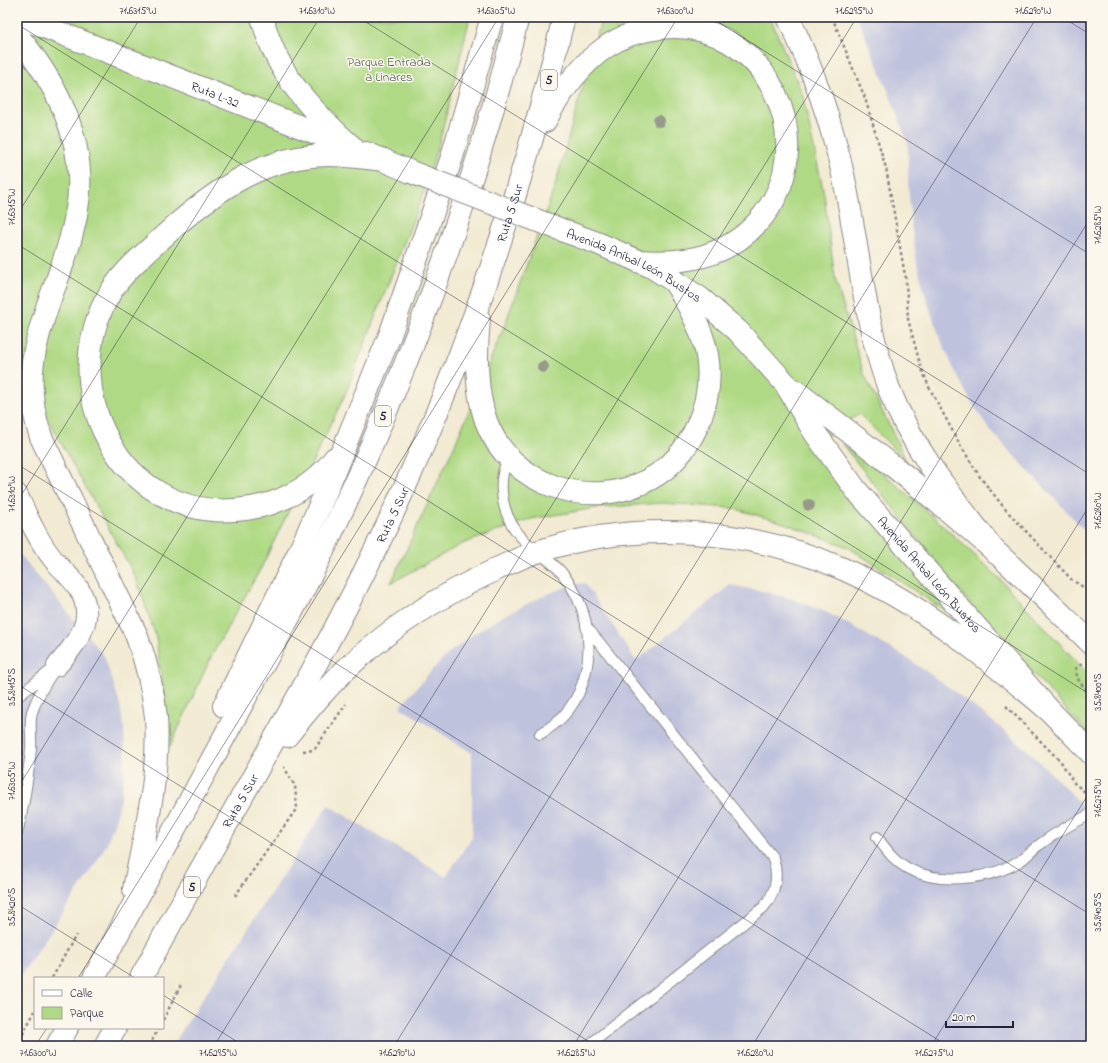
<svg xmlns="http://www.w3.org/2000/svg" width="1108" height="1063" viewBox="0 0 1108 1063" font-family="'Indie Flower',sans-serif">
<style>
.industrial{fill:#bfc2dd}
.green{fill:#afd984;stroke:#687e60}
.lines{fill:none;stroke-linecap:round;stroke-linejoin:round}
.service-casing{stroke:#8a8686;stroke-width:12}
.minor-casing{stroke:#8a8686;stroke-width:22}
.secondary-casing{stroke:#8a8686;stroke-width:24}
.primary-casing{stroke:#8a8686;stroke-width:24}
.motorway-casing{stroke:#8a8686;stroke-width:24}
.path{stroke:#8a8686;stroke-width:2.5;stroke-dasharray:3 3;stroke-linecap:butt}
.service{stroke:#fff;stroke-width:10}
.minor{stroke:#fff;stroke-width:20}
.secondary{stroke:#fff;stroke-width:22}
.primary{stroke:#fff;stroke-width:22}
.motorway{stroke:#fff;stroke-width:22}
.primary-bridge-casing{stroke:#8a8686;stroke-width:24;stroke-linecap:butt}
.primary-bridge{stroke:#fff;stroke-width:22}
.tree{fill:#979a8b}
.ticks{fill:none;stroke:#22223b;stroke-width:1;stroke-opacity:0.45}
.labels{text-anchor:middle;stroke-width:3;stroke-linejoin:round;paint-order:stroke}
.shield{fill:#fbf7ec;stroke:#636270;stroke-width:1}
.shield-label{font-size:12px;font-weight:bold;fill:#22223b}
.park-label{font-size:13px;fill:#4c5951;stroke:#fbf7ec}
.street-label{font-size:13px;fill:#22223b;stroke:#fbf7ec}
.neatline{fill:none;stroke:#22223b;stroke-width:1.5}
.ticks-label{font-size:10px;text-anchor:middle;fill:#22223b}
</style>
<rect width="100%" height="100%" fill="#fbf7ec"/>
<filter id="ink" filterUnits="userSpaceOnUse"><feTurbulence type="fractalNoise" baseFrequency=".025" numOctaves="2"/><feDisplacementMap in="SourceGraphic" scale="8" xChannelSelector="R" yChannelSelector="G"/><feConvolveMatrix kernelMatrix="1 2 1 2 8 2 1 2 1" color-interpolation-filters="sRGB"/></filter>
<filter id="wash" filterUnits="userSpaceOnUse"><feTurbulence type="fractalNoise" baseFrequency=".012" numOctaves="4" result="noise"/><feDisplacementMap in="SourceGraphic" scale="16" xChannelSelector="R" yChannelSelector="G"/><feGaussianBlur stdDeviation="0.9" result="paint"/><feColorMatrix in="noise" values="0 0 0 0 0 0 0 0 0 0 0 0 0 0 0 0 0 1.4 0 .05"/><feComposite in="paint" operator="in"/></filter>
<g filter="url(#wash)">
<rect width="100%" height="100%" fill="#f2ead2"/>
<path class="industrial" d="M857 17H1091V537L988 428 969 398 953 367 939 335 927 301 917 263 911 223 908 184V144L889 93Z
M17 551 104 656 113 682 120 705 124 728 125 751 124 775 121 798 115 821 106 845 93 868 17 981Z
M585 583 636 661 730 585 761 591 792 599 821 610 843 621 907 658 947 686 986 716 1028 751 1067 789 1091 815V1046H176L174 1043 328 805 446 877 472 837V753L400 707 432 670 449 653 474 634 501 617 543 596 571 585Z"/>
<path class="green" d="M17 17H470L441 136 424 192 344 397 261 568 211 657 170 747 156 637 136 578 17 364Z
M602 17H770L802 93 824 194 835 279 864 374 907 462 859 414 812 446 956 618 848 547 784 523 732 508 662 503 596 508 531 519 462 544 391 583 456 442 504 327 554 189Z
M842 444 882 472 927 511 997 576 1091 677V737L976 611Z"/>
</g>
<g filter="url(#ink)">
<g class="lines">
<g class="service-casing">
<path id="service" d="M508 458C495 486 503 520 525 541 537 553 551 560 562 573 585 601 594 640 585 675 578 702 564 720 540 734
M586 626 773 858C779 877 776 892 764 907L588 1046
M17 697 49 672
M17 834C24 806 28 778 31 749 32 737 29 723 32 712 38 694 47 680 57 666
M877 837C886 850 896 863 911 870 942 885 991 879 1020 861 1027 856 1032 850 1039 845 1055 833 1073 823 1091 814"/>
</g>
<g class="minor-casing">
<path id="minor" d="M17 494C27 515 38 541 53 559 61 569 72 578 79 589 98 620 76 643 57 666"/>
</g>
<g class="secondary-casing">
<g id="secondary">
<path id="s1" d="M19 17 352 147"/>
</g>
</g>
<g class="primary-casing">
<g id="primary">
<path d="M366 153 411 172"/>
<path id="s2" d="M567 232 597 243 652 267 700 298 738 331 785 383 815 433 856 490 1050 711 1091 753"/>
<path d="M794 390C863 442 932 495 997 553 1029 582 1060 613 1091 643"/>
</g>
</g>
<g class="motorway-casing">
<g id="motorway">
<path d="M262 17C276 74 310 109 352 147"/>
<path d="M788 17C813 69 832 123 844 179 859 249 864 322 889 389 913 451 956 501 996 553"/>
<path d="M17 35C59 86 90 147 76 215 71 243 61 270 51 296 33 346 23 385 41 437L136 634C146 661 153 688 156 717 160 775 145 833 134 889"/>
<path d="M545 121C560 93 580 65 606 47 622 36 641 30 660 28 765 15 828 146 757 223 725 258 684 264 638 261"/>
<path d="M479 319C476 353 475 389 486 421 510 486 591 512 650 479 692 456 715 401 707 355 702 328 688 304 674 281"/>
<path d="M335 458C319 480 297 494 272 503 260 507 248 509 235 510 121 519 53 387 110 293 126 267 153 247 175 226 220 187 266 156 328 155 346 155 366 158 384 160"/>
<path d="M224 706 301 548 324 496 390 335 452 157 492 17"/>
<path d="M287 736C308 710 330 683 355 661 396 624 442 595 491 572 507 564 523 556 540 551 638 520 749 528 843 569 920 603 986 657 1050 711"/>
<path d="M94 978C147 878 201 779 255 680 281 632 308 584 331 534 410 369 472 195 518 17"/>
<path id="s3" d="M141 978C220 830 309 687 382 536 461 371 521 195 564 17"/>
<path d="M57 1046 67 1028"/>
<path d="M105 1046 115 1028"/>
</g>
</g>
<path class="path" d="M832 17 865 98 886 168 906 281 908 319 920 364 929 387 959 443 980 477 1006 510 1072 580 1091 592
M1082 664 1076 668C1076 681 1083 686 1091 695
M1006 706 1061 762 1074 783 1091 797
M303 751 314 750 346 704
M235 896 297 808 295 786 284 767
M52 978 76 935
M163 1020 182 983
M17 1045 35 1011
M149 1046 159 1028"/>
<use href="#service" class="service"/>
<use href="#minor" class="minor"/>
<use href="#secondary" class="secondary"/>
<use href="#primary" class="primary"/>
<use href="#motorway" class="motorway"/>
<g class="primary-bridge-casing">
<path id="primary-bridge" d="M411 172 567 232"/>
</g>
<use href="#primary-bridge" class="primary-bridge"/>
</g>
<g class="tree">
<circle cx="659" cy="121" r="6"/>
<circle cx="543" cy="367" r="6"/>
<circle cx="809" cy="505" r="6"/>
</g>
</g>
<path class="ticks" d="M358 17 1091 475M710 17 1091 255M1062 17 1091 35M17 24 1091 695M17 215 141 17M17 244 1091 915M17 464 948 1046M17 502 320 17M17 684 596 1046M17 789 499 17M17 904 135 978M78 978 678 17M163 995 244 1046M35 1046 47 1028M214 1046 857 17M394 1046 1037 17M573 1046 1091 217M752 1046 1091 503M931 1046 1091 790"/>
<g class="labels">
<g class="shield">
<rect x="541" y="70" width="16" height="20" rx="3"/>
<rect x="375" y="406" width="16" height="20" rx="3"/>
<rect x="184" y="877" width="16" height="20" rx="3"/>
</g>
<g class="shield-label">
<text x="549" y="84">5</text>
<text x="383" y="420">5</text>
<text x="192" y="891">5</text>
</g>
<g class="park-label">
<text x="389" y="66">Parque Entrada<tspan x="389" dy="15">a Linares</tspan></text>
</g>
<g class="street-label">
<text dy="5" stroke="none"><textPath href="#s1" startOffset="211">Ruta L-32</textPath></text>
<text dy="5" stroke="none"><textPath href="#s3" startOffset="851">Ruta 5 Sur</textPath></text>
<text dy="5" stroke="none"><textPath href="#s2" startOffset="75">Avenida Aníbal León Bustos</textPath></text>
<text dy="5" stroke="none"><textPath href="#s3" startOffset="527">Ruta 5 Sur</textPath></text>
<text dy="5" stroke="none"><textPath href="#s2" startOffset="510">Avenida Aníbal León Bustos</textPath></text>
<text dy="5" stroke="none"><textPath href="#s3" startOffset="203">Ruta 5 Sur</textPath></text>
</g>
</g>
<rect width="1108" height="1063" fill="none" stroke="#fbf7ec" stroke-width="44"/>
<rect x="34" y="977" width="130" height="52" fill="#fbf7ec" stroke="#a4a2a5"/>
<rect x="42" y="990" width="20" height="6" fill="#ffffff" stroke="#a4a2a5"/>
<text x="70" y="997" font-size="12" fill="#22223b">Calle</text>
<rect x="42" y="1007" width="20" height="12" fill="#afd984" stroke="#a4a2a5"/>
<text x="70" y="1017" font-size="12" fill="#22223b">Parque</text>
<path d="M946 1021v6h67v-6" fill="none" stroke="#22223b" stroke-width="2"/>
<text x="952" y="1021" font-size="12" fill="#22223b" stroke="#fbf7ec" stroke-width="3" paint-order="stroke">20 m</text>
<rect x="22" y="22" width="1064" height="1019" class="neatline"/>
<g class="ticks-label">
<text x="138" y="14">71.6315°W</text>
<text x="317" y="14">71.6310°W</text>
<text x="496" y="14">71.6305°W</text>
<text x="675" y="14">71.6300°W</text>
<text x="854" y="14">71.6295°W</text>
<text x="1033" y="14">71.6290°W</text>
<text transform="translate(11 207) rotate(-90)" y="4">71.6315°W</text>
<text transform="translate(1097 225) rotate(-90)" y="4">71.6285°W</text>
<text transform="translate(11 494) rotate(-90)" y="4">71.6310°W</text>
<text transform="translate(1097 511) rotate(-90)" y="4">71.6280°W</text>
<text transform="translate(11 687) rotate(-90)" y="4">35.8415°S</text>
<text transform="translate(1097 692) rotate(-90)" y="4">35.8400°S</text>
<text transform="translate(11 781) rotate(-90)" y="4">71.6305°W</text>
<text transform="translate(1097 798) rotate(-90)" y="4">71.6275°W</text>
<text transform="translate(11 907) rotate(-90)" y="4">35.8420°S</text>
<text transform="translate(1097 912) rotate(-90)" y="4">35.8405°S</text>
<text x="38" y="1056">71.6300°W</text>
<text x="218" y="1056">71.6295°W</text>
<text x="397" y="1056">71.6290°W</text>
<text x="576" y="1056">71.6285°W</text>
<text x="755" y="1056">71.6280°W</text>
<text x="934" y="1056">71.6275°W</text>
</g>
</svg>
